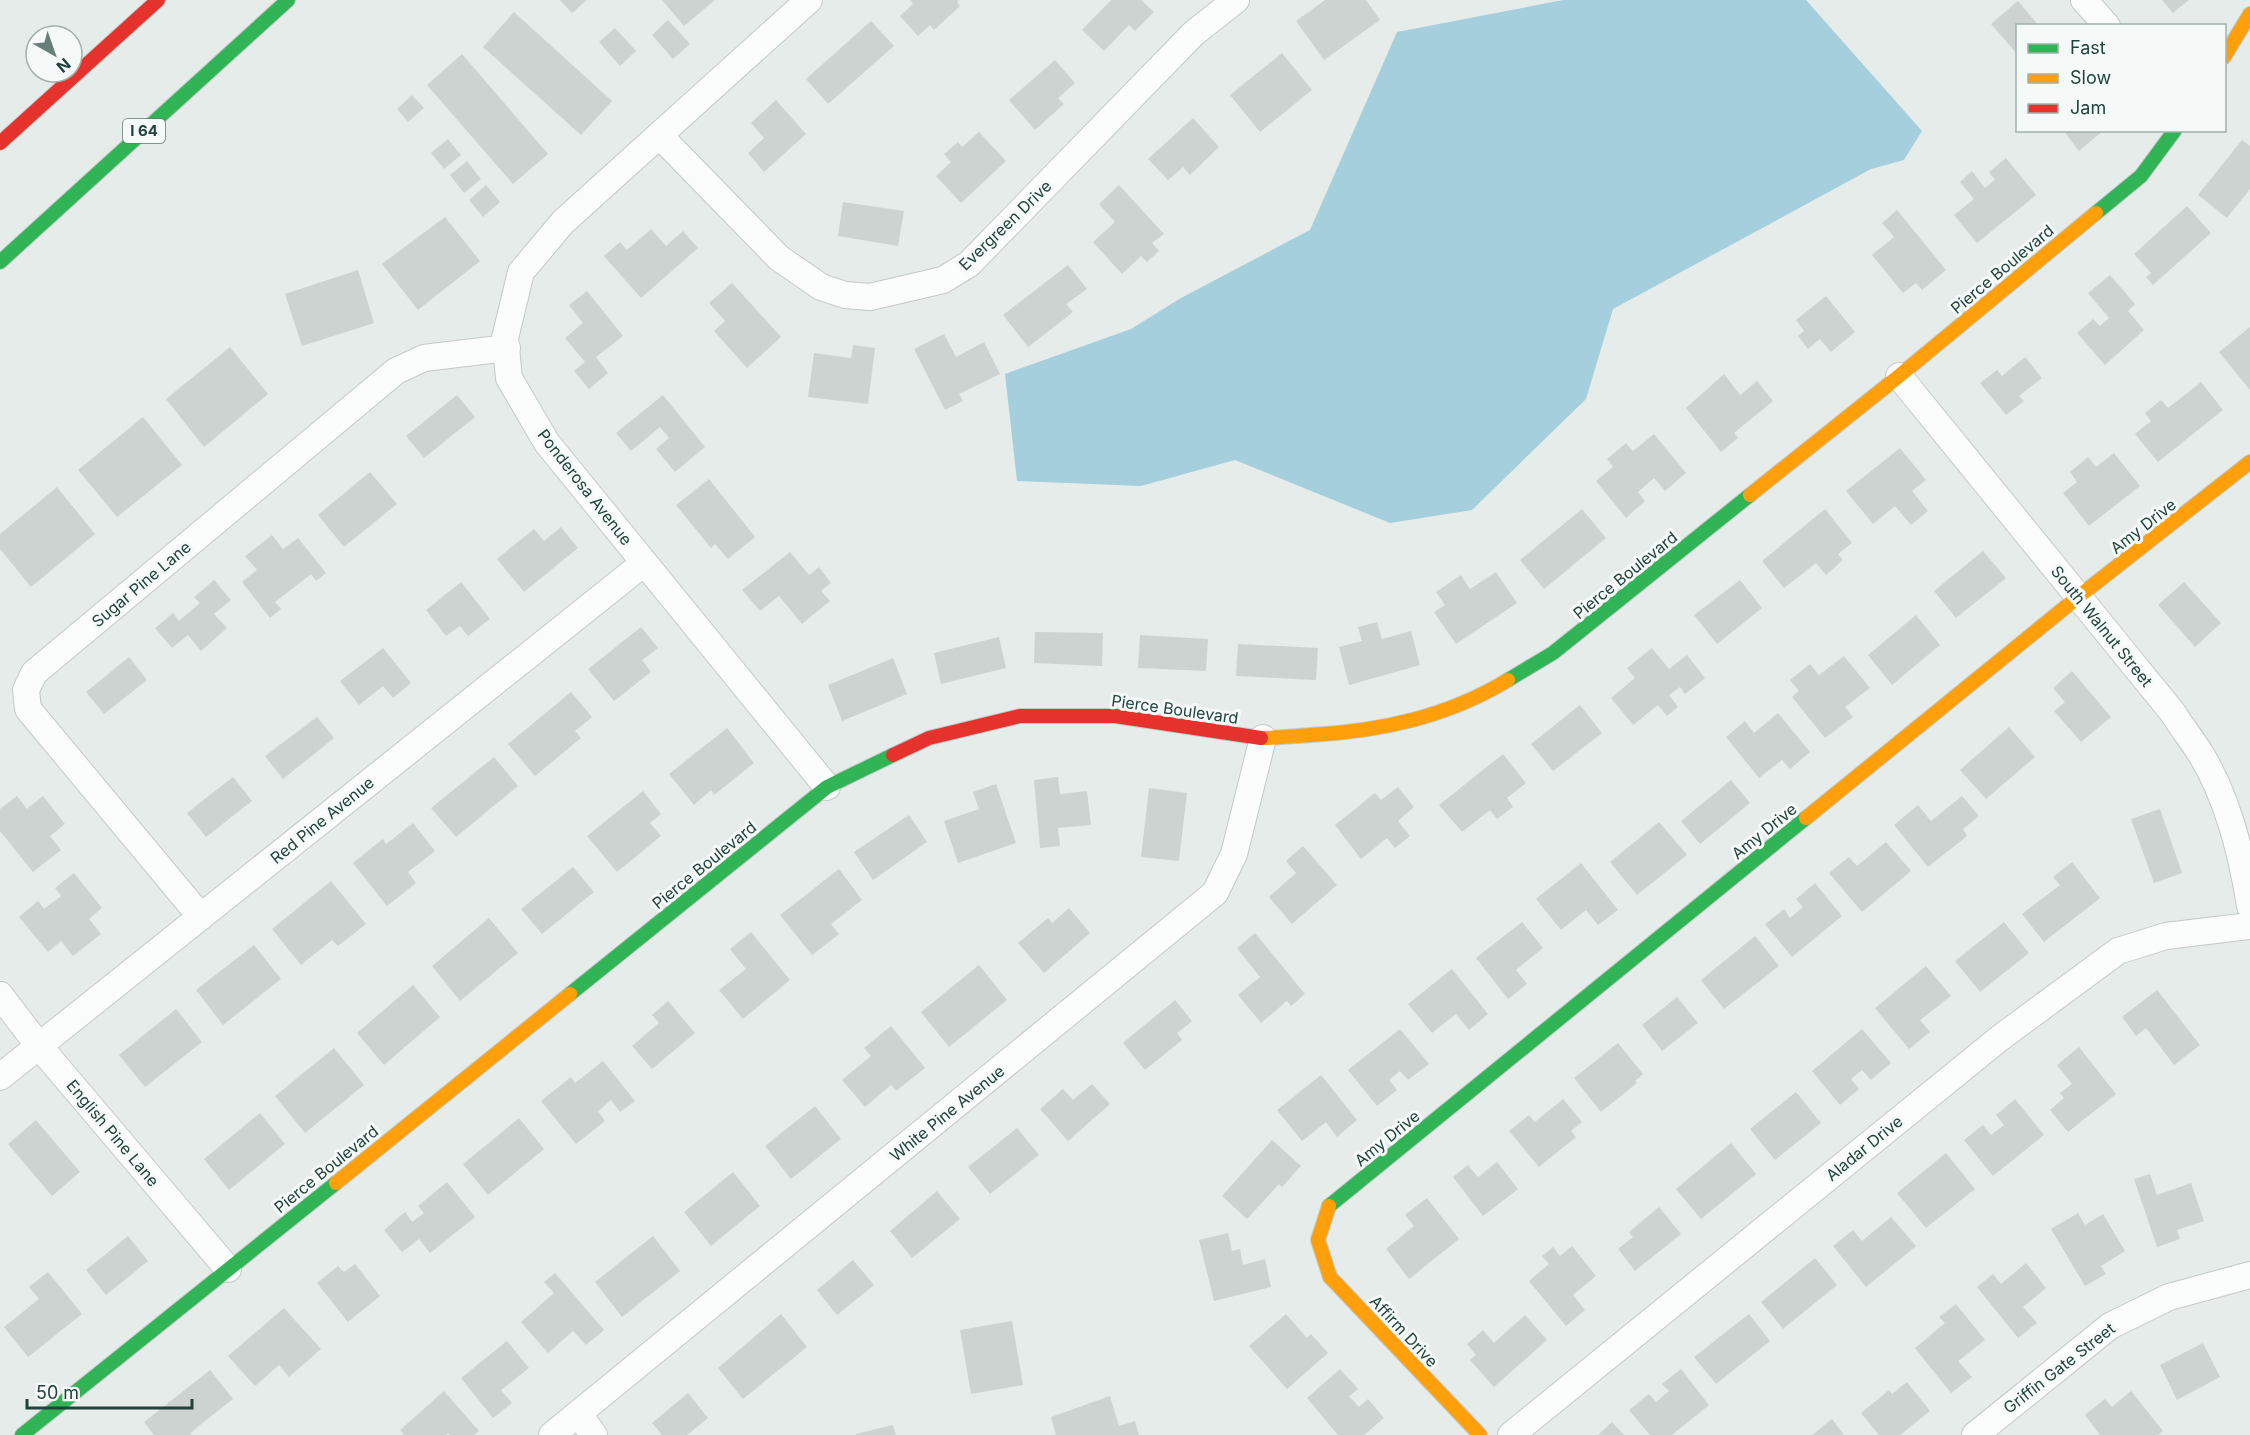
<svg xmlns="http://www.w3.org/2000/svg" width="2250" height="1435" viewBox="0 0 2250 1435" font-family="Inter,sans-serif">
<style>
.water{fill:#a5cfdc}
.building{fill:#cdd3d1}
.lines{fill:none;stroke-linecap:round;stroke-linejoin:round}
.street-casing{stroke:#c3c9c7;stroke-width:28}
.fast-casing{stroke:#c2cac7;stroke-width:16}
.slow-casing{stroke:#c2cac7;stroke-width:16}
.jam-casing{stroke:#c2cac7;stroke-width:16}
.street{stroke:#fbfcfc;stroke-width:26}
.fast{stroke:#30b455;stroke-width:14}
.slow{stroke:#ff9f0a;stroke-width:14}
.jam{stroke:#e5322d;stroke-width:14}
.labels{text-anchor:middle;stroke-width:6;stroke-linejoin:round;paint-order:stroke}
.shield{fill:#f5faf8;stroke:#617974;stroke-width:1.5}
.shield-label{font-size:15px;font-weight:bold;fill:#22423c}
.street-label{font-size:16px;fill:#22423c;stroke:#f5faf8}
</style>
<rect width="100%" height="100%" fill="#e6ecea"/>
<path class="water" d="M1563 0H1806L1922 131 1904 160 1871 169 1613 309 1586 399 1472 510 1390 523 1235 460 1141 486 1017 481 1005 374 1131 329 1181 298 1310 230 1397 32Z"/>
<path class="building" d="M560 0H587L572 13Z
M662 0H715L684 26Z
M910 0H959L957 2 960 6 934 30 930 25 918 36 900 16 913 4Z
M1111 0H1141L1154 12 1135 31 1129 25 1104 51 1082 30Z
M1325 0H1366L1380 20 1324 60 1296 21Z
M2162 0H2189L2173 13Z
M2018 1 2039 26H2018V55L1991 24Z
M514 12 612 101 581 135 483 47Z
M668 20 690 44 673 59 652 35Z
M871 21 894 46 828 104 806 79Z
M615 28 636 51 620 66 599 42Z
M1282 53 1312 90 1260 132 1230 95Z
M462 54 548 154 513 184 427 85Z
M1055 60 1075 83 1058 98 1064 104 1035 130 1009 100Z
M412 95 424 108 408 122 397 109Z
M776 100 806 134 764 172 748 153 764 138 751 123Z
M1193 118 1219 147 1190 175 1183 167 1168 180 1148 159Z
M2063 130H2104L2079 151Z
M979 132 1006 161 961 203 936 176 951 162 944 154 958 142 962 147Z
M448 139 461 155 444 169 431 153Z
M2242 140 2250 146V189L2227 218 2198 195Z
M2006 158 2036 195 1977 243 1954 215 1974 199 1960 182 1972 171 1985 188 1995 180 1989 172Z
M467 161 481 179 464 193 450 175Z
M486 185 500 202 483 217 469 200Z
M1119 185 1164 234 1152 243 1159 251 1147 262 1141 256 1122 274 1093 242 1115 222 1099 204Z
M843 202 904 211 898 246 838 236Z
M2187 206 2211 233 2153 285 2146 277 2151 273 2134 254Z
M1897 210 1946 270 1922 290 1916 283 1903 293 1872 255 1894 237 1882 223Z
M445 217 480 261 418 310 382 264Z
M651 229 666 246 683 231 698 248 641 298 604 256 620 242 627 250Z
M1068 265 1087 289 1066 304 1073 312 1028 347 1003 315Z
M358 270 374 323 302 346 285 294Z
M2110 275 2135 304 2128 311 2144 330 2105 365 2077 333 2093 319 2100 326 2109 318 2088 293Z
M732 283 781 337 747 368 714 331 725 321 709 303Z
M587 291 623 336 596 357 608 373 589 389 574 371 585 362 565 338 583 323 569 305Z
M1826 296 1855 332 1831 352 1820 339 1808 349 1798 336 1804 331 1796 320Z
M2250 327V390L2219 352Z
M944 334 956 357 984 342 1000 374 959 394 963 401 945 410 914 349Z
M853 345 875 348 868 404 808 397 814 353 851 358Z
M230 347 268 394 204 447 166 399Z
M2025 357 2042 378 2019 396 2024 401 2006 415 1980 383 1997 370 2002 376Z
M1724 374 1740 395 1757 381 1773 401 1734 433 1738 438 1721 452 1686 408Z
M2201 382 2223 410 2158 462 2135 434 2151 421 2145 413 2161 400 2168 408Z
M457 395 475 417 424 458 406 436Z
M663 395 705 447 675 472 656 449 669 438 660 427 631 451 616 433Z
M143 417 182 465 117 517 78 470Z
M1654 434 1686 473 1665 491 1654 478 1638 492 1645 501 1626 518 1596 481 1613 467 1607 459 1626 443 1633 451Z
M1900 448 1926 480 1912 491 1928 511 1911 525 1895 506 1873 524 1846 491Z
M2114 453 2140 486 2089 526 2063 493 2077 482 2070 472 2088 457 2096 467Z
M370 472 397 504 344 547 318 515Z
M709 479 755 537 728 559 715 544 711 548 676 505Z
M57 487 95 534 31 587 0 549V534Z
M1582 509 1606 538 1544 589 1520 560Z
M1825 509 1852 543 1838 554 1843 560 1826 575 1816 563 1784 588 1762 561Z
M561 527 578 548 524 592 497 559 534 529 544 541Z
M272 535 283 549 298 538 326 573 316 581 311 574 275 602 281 609 270 618 242 582 257 570 245 556Z
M1983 551 2006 578 1956 618 1934 591Z
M790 552 809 575 819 567 831 583 821 591 830 601 802 624 779 596 760 611 742 590Z
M1496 572 1517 603 1456 644 1434 612 1445 605 1436 592 1461 575 1470 589Z
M214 580 231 600 214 614 227 628 201 651 188 635 172 648 155 628 173 613 179 621 200 603 194 597Z
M1740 580 1762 608 1717 644 1694 615Z
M461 582 490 619 468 636 460 626 446 636 426 610Z
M2184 582 2221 623 2195 647 2158 605Z
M1916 615 1940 645 1892 685 1868 655Z
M1377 622 1382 639 1411 631 1420 665 1349 685 1339 647 1362 641 1358 627Z
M641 627 658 648 642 660 651 672 614 701 588 669Z
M1035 632 1103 633 1102 666 1034 663Z
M1140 635 1208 639 1206 671 1138 668Z
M999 637 1006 668 941 684 934 653Z
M1238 644 1318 648 1316 680 1236 676Z
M383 648 411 683 393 698 383 686 359 705 340 681Z
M1652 648 1669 669 1687 655 1705 678 1685 694 1680 687 1669 695 1678 707 1667 716 1658 705 1633 725 1611 698 1635 678 1627 668Z
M1844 656 1870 688 1845 707 1853 717 1825 738 1792 697 1799 691 1790 680 1810 664 1819 675Z
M129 657 147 680 104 714 86 692Z
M893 658 907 694 842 721 828 685Z
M2072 671 2111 717 2081 742 2054 711 2065 702 2053 688Z
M571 692 592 717 575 731 581 738 535 776 508 744Z
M1580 705 1602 733 1553 771 1531 744Z
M1778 713 1810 752 1790 769 1782 760 1759 778 1726 737 1745 721 1754 733Z
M317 717 334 738 283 779 265 756Z
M2009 727 2035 757 1986 799 1960 770Z
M727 728 754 763 714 795 711 790 694 805 669 774Z
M1503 754 1526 783 1507 798 1513 807 1497 819 1490 810 1462 832 1439 805Z
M494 757 518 786 456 837 431 808Z
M233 777 252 801 206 837 187 813Z
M1058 777 1060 794 1087 791 1091 825 1058 828 1060 846 1040 848 1034 780Z
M1731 780 1750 803 1700 844 1681 821Z
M996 784 1016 843 958 863 944 821 979 809 973 792Z
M1398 787 1414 807 1398 821 1410 836 1395 848 1387 838 1361 859 1335 825 1375 793 1381 800Z
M1149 788 1187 793 1179 861 1141 857Z
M643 791 661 814 650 823 661 836 617 872 587 836Z
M17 796 27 809 43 796 65 824 50 836 61 850 33 872 0 831V809Z
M1962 796 1979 816 1963 829 1967 836 1928 867 1894 825 1918 805 1931 821Z
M2160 809 2182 873 2154 883 2131 819Z
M909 815 927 842 873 880 854 852Z
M1659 822 1687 855 1637 895 1610 862Z
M413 823 435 851 408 872 416 883 387 906 353 863 383 839 386 844Z
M1886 842 1911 871 1862 912 1829 873 1849 857 1857 866Z
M1303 846 1337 885 1292 924 1269 897 1296 873 1286 861Z
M2072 862 2100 898 2044 942 2022 914 2060 885 2053 877Z
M1581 863 1618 910 1598 925 1586 910 1561 930 1536 899Z
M573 867 594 892 542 934 521 909Z
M839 869 862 900 831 924 839 934 812 955 780 915Z
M74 873 102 908 89 919 101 934 73 956 61 941 48 952 19 917 38 901 44 909 61 896 55 888Z
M331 881 366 924 338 946 332 940 301 965 272 929Z
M1815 883 1842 916 1792 957 1765 924 1784 909 1790 918 1803 907 1796 899Z
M1069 908 1090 933 1044 973 1018 943 1048 918 1052 923Z
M489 918 518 953 460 1001 432 966Z
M1522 922 1543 948 1516 970 1527 984 1508 999 1476 958Z
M2004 922 2029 953 1980 992 1955 961Z
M751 932 790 980 743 1019 719 990 746 969 730 949Z
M1255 933 1305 994 1291 1006 1287 1001 1261 1023 1238 995 1260 977 1237 948Z
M1755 936 1779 966 1724 1009 1701 980Z
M254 945 281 979 223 1025 196 990Z
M979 965 1007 1000 949 1047 921 1012Z
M1926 966 1951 996 1920 1020 1930 1032 1909 1049 1875 1008Z
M1452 969 1488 1014 1469 1030 1456 1014 1432 1033 1408 1004Z
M413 985 440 1017 384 1065 357 1033Z
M2157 990 2200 1045 2174 1065 2146 1028 2136 1036 2122 1017Z
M1677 997 1698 1023 1662 1051 1642 1025Z
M1175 1000 1192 1021 1177 1033 1182 1040 1145 1070 1123 1043Z
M668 1001 695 1033 652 1069 632 1046 659 1023 652 1015Z
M176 1009 202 1042 145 1087 119 1055Z
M891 1026 925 1068 896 1091 891 1085 865 1107 842 1080 871 1056 864 1048Z
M1400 1029 1429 1064 1408 1080 1400 1071 1389 1080 1397 1090 1377 1106 1348 1070Z
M1862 1029 1891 1063 1871 1080 1862 1070 1851 1079 1859 1089 1840 1105 1812 1071Z
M1618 1043 1643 1074 1635 1081 1637 1083 1601 1112 1574 1078Z
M2079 1047 2116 1094 2068 1132 2050 1110 2064 1098 2060 1093 2072 1084 2057 1065Z
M334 1048 364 1085 305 1133 275 1096Z
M603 1061 635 1101 620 1112 611 1100 598 1111 605 1121 576 1144 541 1101 571 1077 575 1083Z
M1321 1075 1357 1120 1337 1137 1326 1122 1302 1141 1277 1110Z
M1092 1084 1110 1104 1068 1141 1040 1109 1063 1089 1073 1100Z
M1796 1092 1821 1123 1775 1160 1750 1129Z
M1563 1099 1582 1122 1571 1131 1576 1137 1539 1167 1509 1131 1529 1115 1535 1122Z
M2015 1099 2044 1135 1993 1176 1964 1140 1983 1125 1991 1135 2004 1125 1996 1115Z
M815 1106 841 1139 791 1179 765 1146Z
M260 1113 285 1144 229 1190 204 1159Z
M519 1118 544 1149 488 1195 463 1164Z
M36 1120 80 1172 52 1196 8 1144Z
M1017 1128 1039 1155 990 1194 968 1167Z
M1272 1140 1301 1166 1282 1187 1279 1184 1247 1219 1222 1196Z
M1731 1143 1756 1174 1701 1219 1676 1189Z
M1946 1153 1975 1189 1926 1228 1897 1193Z
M1497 1162 1518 1189 1483 1216 1453 1177 1468 1165 1478 1177Z
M733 1172 760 1206 711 1246 684 1212Z
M2150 1174 2157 1195 2191 1183 2204 1221 2177 1230 2180 1239 2157 1247 2134 1179Z
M447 1182 475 1217 430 1253 419 1239 402 1252 384 1230 405 1212 412 1222 424 1213 418 1206Z
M937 1191 960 1219 912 1258 890 1231Z
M1427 1198 1459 1239 1409 1279 1386 1249 1414 1226 1405 1215Z
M1659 1207 1681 1234 1635 1271 1618 1249 1633 1237 1629 1232Z
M2078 1213 2085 1225 2103 1214 2125 1251 2101 1266 2106 1274 2085 1286 2051 1229Z
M1891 1217 1916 1246 1866 1287 1833 1246 1853 1230 1862 1241Z
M1228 1233 1232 1251 1240 1249 1243 1265 1265 1259 1271 1287 1214 1301 1199 1240Z
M128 1236 148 1261 106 1295 86 1270Z
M653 1236 680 1271 622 1317 595 1282Z
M1572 1246 1596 1276 1573 1295 1585 1310 1566 1326 1529 1281 1549 1264 1542 1256 1553 1247 1560 1256Z
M1815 1258 1837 1285 1783 1329 1761 1302Z
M853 1260 874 1285 837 1315 817 1290Z
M2026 1263 2046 1288 2023 1307 2037 1323 2018 1338 1977 1287 1993 1274 2001 1284Z
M355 1264 380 1296 348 1322 317 1283 338 1266 344 1272Z
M48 1272 82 1314 28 1357 4 1327 39 1299 29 1287Z
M555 1273 604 1330 586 1345 573 1331 548 1353 521 1322 554 1293 544 1282Z
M1956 1304 1985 1340 1958 1361 1972 1377 1951 1393 1915 1348 1945 1323 1939 1317Z
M284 1308 321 1349 289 1377 279 1365 255 1386 228 1356Z
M781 1314 807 1347 743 1399 718 1368Z
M1286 1314 1307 1338 1311 1334 1328 1353 1287 1389 1249 1346Z
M1749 1314 1770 1341 1716 1384 1694 1357Z
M1525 1315 1547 1340 1494 1387 1470 1360 1476 1355 1467 1344 1483 1330 1494 1343Z
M1012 1321 1023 1385 971 1394 960 1330Z
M507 1341 529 1368 501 1390 512 1403 493 1418 461 1378Z
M2203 1343 2220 1377 2177 1400 2160 1365Z
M1340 1369 1358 1389 1349 1396 1359 1407 1368 1399 1384 1418 1364 1435H1338L1307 1398Z
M1681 1369 1709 1405 1672 1435H1650L1629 1410 1649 1394 1656 1402 1669 1391 1662 1384Z
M210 1370 233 1399 190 1433 192 1435H154L144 1422Z
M1907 1382 1930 1411 1900 1435H1879L1861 1413 1889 1390 1892 1394Z
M444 1391 479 1431 474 1435H450L448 1433 446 1435H404L400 1430Z
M2131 1391 2163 1431 2158 1435H2100L2085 1415 2105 1399 2112 1407Z
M688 1393 708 1418 687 1435H662L652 1423Z
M1110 1396 1119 1426 1135 1421 1139 1435H1056L1051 1417Z
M1832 1419 1844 1435H1812Z
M1612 1422 1624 1435H1598Z
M893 1425 896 1435H856V1434Z"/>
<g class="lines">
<g class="street-casing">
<path id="street" d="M809 0 563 222 521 272 505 338 509 378 547 443 827 787
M2084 0 2107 26
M659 135 779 258 821 287 845 295 870 297 943 280 969 264 1194 33 1236 0
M1899 376 2173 713C2182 728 2193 741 2202 756 2229 801 2242 855 2250 906
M201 917 28 709 26 690 34 673 396 371 424 358 507 348
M0 995 39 1046 228 1269
M0 1077 644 563
M578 1414 594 1435
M552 1435 1215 893 1234 854 1263 738
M1511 1435 2000 1038 2118 951 2166 936 2250 926
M1975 1435 2110 1326 2169 1297 2250 1275"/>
</g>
<g class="fast-casing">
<path id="fast" d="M2096 213 2141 176 2175 130
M0 262 288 0
M1508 680 1553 653 1750 495
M570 994 827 787 893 755
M1329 1206 1806 818
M22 1435 336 1183"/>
</g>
<g class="slow-casing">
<path id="slow" d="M2224 57 2250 14
M1750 495 1899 376 2096 213
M1261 738C1277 738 1295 736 1311 735 1381 731 1447 717 1508 680
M1806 818 2078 597 2250 462
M336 1183 570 994
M1329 1206 1318 1240 1330 1277 1480 1435"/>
</g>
<g class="jam-casing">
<path id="jam" d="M0 143 158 0
M893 755 929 738 1020 716H1115L1261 738"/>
</g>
<use href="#street" class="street"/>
<use href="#fast" class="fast"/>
<use href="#slow" class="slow"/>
<use href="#jam" class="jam"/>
</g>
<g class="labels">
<rect class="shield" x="123" y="119" width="42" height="24" rx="4.5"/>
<g class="shield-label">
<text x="144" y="136">I 64</text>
</g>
<g class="street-label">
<text transform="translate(1005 225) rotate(-44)" y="6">Evergreen Drive</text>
<text transform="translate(2002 269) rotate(-40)" y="6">Pierce Boulevard</text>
<text transform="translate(585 487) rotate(52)" y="6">Ponderosa Avenue</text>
<text transform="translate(2143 526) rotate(-38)" y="6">Amy Drive</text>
<text transform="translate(1625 575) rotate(-39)" y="6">Pierce Boulevard</text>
<text transform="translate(141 584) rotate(-40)" y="6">Sugar Pine Lane</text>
<text transform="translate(2102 626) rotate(51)" y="6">South Walnut Street</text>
<text transform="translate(1175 709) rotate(8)" y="6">Pierce Boulevard</text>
<text transform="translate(322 820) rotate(-39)" y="6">Red Pine Avenue</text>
<text transform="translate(1764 831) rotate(-39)" y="6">Amy Drive</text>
<text transform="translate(704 865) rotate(-39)" y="6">Pierce Boulevard</text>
<text transform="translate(947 1113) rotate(-39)" y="6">White Pine Avenue</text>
<text transform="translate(113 1133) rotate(50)" y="6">English Pine Lane</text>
<text transform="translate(1387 1138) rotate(-39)" y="6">Amy Drive</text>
<text transform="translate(1864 1148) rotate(-39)" y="6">Aladar Drive</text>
<text transform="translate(326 1169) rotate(-39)" y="6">Pierce Boulevard</text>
<text transform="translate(1404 1331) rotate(47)" y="6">Affirm Drive</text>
<text transform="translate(2059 1368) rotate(-38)" y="6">Griffin Gate Street</text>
</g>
</g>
<rect x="2016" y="24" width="210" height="108" fill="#f5faf8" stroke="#a1b0ad" stroke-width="1.5"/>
<rect x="2028" y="44" width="30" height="9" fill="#30b455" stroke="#a1b0ad" stroke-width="1.5"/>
<text x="2070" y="54" font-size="18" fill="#22423c">Fast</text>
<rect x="2028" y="74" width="30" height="9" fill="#ff9f0a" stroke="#a1b0ad" stroke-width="1.5"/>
<text x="2070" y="84" font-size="18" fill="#22423c">Slow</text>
<rect x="2028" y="104" width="30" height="9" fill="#e5322d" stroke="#a1b0ad" stroke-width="1.5"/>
<text x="2070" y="114" font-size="18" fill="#22423c">Jam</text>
<g transform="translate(54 54) rotate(140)"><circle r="28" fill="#f5faf8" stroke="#a1b0ad" stroke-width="1.5"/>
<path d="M0-4.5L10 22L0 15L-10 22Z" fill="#677e79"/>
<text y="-9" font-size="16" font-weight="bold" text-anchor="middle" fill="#22423c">N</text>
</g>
<path d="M27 1399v9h165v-9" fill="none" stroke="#22423c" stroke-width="3"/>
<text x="36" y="1399" font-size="18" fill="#22423c" stroke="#f5faf8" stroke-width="4.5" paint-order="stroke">50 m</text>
</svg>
